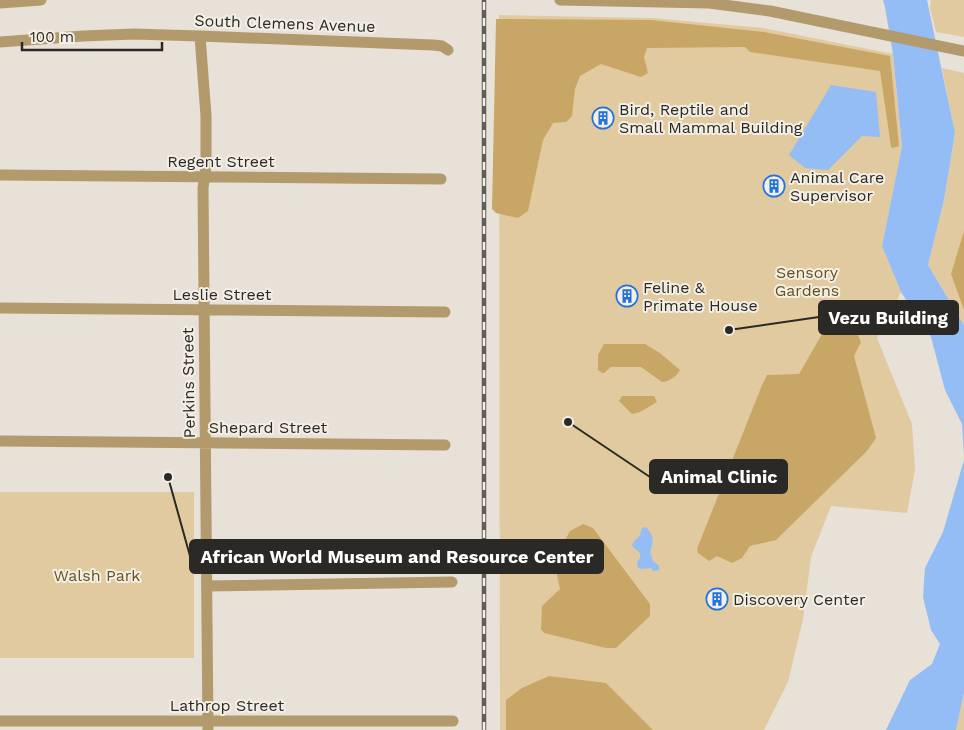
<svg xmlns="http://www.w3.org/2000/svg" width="964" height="730" viewBox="0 0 964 730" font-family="'Work Sans',sans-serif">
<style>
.green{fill:#e1ca9f}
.forest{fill:#c8a766}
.water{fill:#94bcf5}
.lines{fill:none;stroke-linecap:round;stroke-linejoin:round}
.minor{stroke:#b29a6c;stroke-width:11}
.rail-casing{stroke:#605e58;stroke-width:4.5}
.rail{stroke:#f4efe5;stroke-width:2.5;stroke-dasharray:8;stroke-linecap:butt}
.labels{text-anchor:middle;stroke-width:4;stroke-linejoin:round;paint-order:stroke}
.street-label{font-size:16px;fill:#2a2925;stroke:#f4efe5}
.poi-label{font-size:16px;fill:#2a2925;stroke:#f4efe5;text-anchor:start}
.park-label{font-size:16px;fill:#67501e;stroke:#f4efe5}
.leader{fill:none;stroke:#2a2925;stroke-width:2}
.callout-dot{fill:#2a2925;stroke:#f4efe5;stroke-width:2}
.callout{fill:#2a2925;stroke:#2a2925;stroke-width:2}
.callout-label{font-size:18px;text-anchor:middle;font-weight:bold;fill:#fff}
</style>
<rect width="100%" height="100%" fill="#e7e1d8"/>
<path class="green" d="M931 0H964V37L936 32 930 8Z
M499 15 653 18 763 28 893 54 902 146 882 246 901 292 877 338 912 424 915 470 907 513 831 506 811 557 803 619 788 682 764 730H500Z
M942 68 964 73V325L928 265 944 200 955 134Z
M0 492H194V658H0Z
M964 693V730H956Z"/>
<path class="forest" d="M496 19 651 20 764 32 890 56 899 146 893 148 891 147 880 71 750 52 745 47 647 48 644 57 648 73 641 77 601 64 580 76 575 89 572 116 566 122 553 123 543 140 528 211 518 218 496 213 492 209Z
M964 231V310L951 274Z
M837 308H846L861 342 854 356 876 438 867 451 776 540 750 546 742 558 732 563 717 556 709 561 698 553 697 549 762 385 767 375 799 374Z
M604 344H645L660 353 680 370C677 376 669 382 662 382L641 367H611L604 373H602L598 370V355Z
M622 396H654L657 402 640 412 632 414 619 401Z
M583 524 593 528 650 604V616L616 648H606L544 633 541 629 542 606 560 589 554 561 570 531Z
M549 676 606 683 653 730H506V700L522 688Z"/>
<path class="water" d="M883 0H927L955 133 944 200 928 265 964 325V456L962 424 945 390 931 337 901 292 882 246 902 146 893 54 885 7Z
M831 85 876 92 880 137 862 136 828 170 805 168 789 155Z
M964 460V693L956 730H886L910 680 932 664 940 644 931 630 923 597 925 568 943 532Z
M646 527C654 536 654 541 650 552L653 561 659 566V570L653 571 651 568 642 569 638 568 637 562 640 558V553L632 546C633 542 635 539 639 537L642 528Z"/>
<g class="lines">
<path class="minor" d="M560 0 709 3 770 11 964 51
M0 3 41 0
M200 36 206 116V167L203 188 208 730
M0 42 83 36 134 34 200 36 433 45 442 46 448 50
M0 175 441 179
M0 308 445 312
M0 441 445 445
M207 586 452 582
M0 721H453"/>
<g class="rail-casing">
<path id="rail" d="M484 730V0"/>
</g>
<use href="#rail" class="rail"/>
</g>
<defs>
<g id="building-ring" transform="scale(1.125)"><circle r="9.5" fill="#f4efe5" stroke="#2173de" stroke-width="1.5"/><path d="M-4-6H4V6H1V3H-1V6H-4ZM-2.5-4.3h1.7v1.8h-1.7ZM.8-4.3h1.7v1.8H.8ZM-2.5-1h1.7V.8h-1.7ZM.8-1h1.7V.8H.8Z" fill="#2173de"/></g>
</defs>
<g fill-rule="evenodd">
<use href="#building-ring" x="603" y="118"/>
<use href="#building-ring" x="774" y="186"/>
<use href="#building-ring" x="627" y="296"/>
<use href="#building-ring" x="717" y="599"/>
</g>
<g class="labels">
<g class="street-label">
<text transform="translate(285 23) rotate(2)" y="6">South Clemens Avenue</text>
<text x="221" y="167">Regent Street</text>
<text x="222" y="300">Leslie Street</text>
<text transform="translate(188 383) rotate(-91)" y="6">Perkins Street</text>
<text x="268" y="433">Shepard Street</text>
<text x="227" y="711">Lathrop Street</text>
</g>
<g class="poi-label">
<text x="619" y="115">Bird, Reptile and<tspan x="619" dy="18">Small Mammal Building</tspan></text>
<text x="790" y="183">Animal Care<tspan x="790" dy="18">Supervisor</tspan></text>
<text x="643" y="293">Feline &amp;<tspan x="643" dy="18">Primate House</tspan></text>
<text x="733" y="605">Discovery Center</text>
</g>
<g class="park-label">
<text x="807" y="278">Sensory<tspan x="807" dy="18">Gardens</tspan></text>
<text x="97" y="581">Walsh Park</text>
</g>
</g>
<path class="leader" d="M729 330L819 317M568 422L650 477M168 477L190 556"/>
<g class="callout-dot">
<circle cx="729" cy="330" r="5"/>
<circle cx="568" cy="422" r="5"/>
<circle cx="168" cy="477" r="5"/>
</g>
<g class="callout">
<rect x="819" y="301" width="139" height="33" rx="5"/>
<rect x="650" y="460" width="137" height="33" rx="5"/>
<rect x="190" y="540" width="413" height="33" rx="5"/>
</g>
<g class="callout-label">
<text x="888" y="324">Vezu Building</text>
<text x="719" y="483">Animal Clinic</text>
<text x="397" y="563">African World Museum and Resource Center</text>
</g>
<path d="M22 42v8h140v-8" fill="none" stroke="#2a2925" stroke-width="2.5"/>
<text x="30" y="42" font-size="15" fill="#2a2925" stroke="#f4efe5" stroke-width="4" paint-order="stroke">100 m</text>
</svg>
